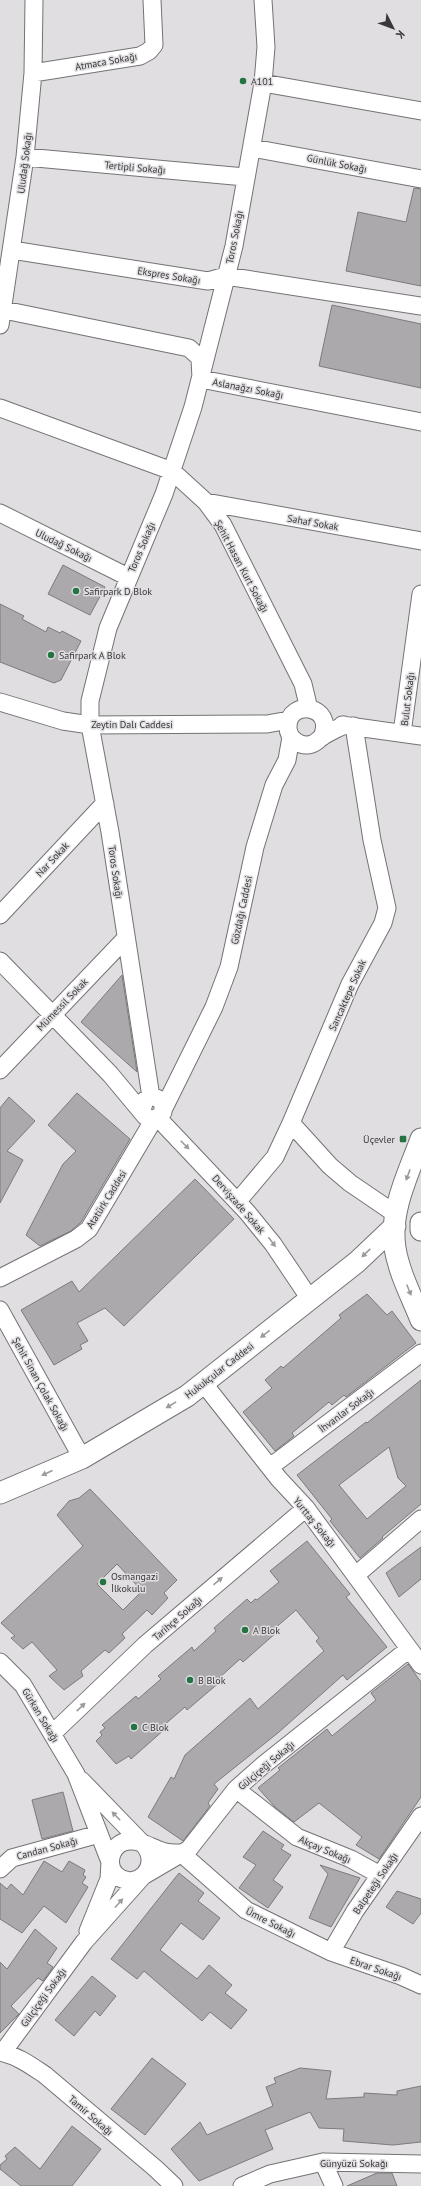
<svg xmlns="http://www.w3.org/2000/svg" width="421" height="2186" viewBox="0 0 421 2186" font-family="'PT Sans',sans-serif">
<style>
.building{fill:#aca9ac;stroke:#7c7a7d;fill-rule:evenodd}
.lines{fill:none;stroke-linecap:round;stroke-linejoin:round}
.minor-casing{stroke:#747275;stroke-width:19}
.major-casing{stroke:#747275;stroke-width:23}
.minor{stroke:#fff;stroke-width:17}
.major{stroke:#fff;stroke-width:21}
.oneway{fill:#9c9b9c}
.poi-dot{fill:#237343;stroke:#e0dee1;stroke-width:1.5}
.labels{text-anchor:middle;stroke-width:3;stroke-linejoin:round;paint-order:stroke}
.street-label{font-size:10px;fill:#383739;stroke:#e0dee1}
.poi-label{font-size:10px;fill:#383739;stroke:#e0dee1;text-anchor:start}
</style>
<rect width="100%" height="100%" fill="#e0dee1"/>
<path class="building" d="M414 188 421 189V286L346 271 358 212 406 222Z
M332 305 421 324V388L319 366Z
M63 565 105 587 90 615 48 594Z
M0 604 24 616 22 619 46 632 48 627 60 633 62 631 81 641 61 680 54 683 0 662Z
M122 975 137 1072 81 1022Z
M77 1093 130 1139 81 1222 71 1231 40 1246 26 1235 63 1164 76 1151 48 1125Z
M9 1097 35 1121 7 1151 23 1160 0 1203V1108Z
M195 1179 234 1219 124 1326 105 1308 77 1323 88 1341 80 1345 82 1349 54 1365 21 1310 72 1281 79 1292Z
M367 1294 387 1315 392 1311 416 1343 346 1397 344 1395 332 1405 329 1402 292 1433 294 1436 275 1451 243 1412 272 1388 265 1380 281 1366 283 1368 341 1318 339 1315Z
M421 1380V1504L382 1537 383 1538 360 1558 330 1521 332 1519 297 1475 366 1422 367 1423ZM389 1447 398 1478 406 1486 367 1519 339 1485Z
M90 1489 177 1580 164 1593 168 1598 152 1615 147 1610 122 1634 125 1638 109 1653 105 1650 81 1671 83 1676 64 1690 49 1676 57 1670 32 1642 23 1649 11 1638 15 1636 1 1623 83 1546 57 1515 69 1501 79 1498ZM117 1564 142 1591 123 1610 97 1584Z
M307 1541 350 1594 346 1597 387 1647 347 1680 343 1675 279 1732 214 1784 218 1789 208 1803 210 1806 183 1841 148 1817 171 1777 174 1779 185 1755 250 1698 258 1709 324 1651 316 1641 319 1638 296 1610 274 1629 277 1632 243 1662 240 1659 219 1678 221 1681 187 1710 185 1707 163 1726 165 1729 131 1759 129 1756 116 1764 96 1741 102 1735 100 1732 105 1728 102 1725 136 1696 138 1699 161 1679 158 1676 192 1647 194 1651 216 1631 214 1628 247 1599 251 1603 255 1599 257 1600 279 1582 270 1571Z
M421 1547V1579L399 1597 386 1573Z
M408 1664 421 1682V1797L379 1859 356 1845 362 1837 319 1803 294 1822 275 1807 258 1788 280 1770 278 1768 327 1729 332 1736 376 1700 371 1693Z
M63 1792 73 1831 42 1839 32 1800Z
M263 1831 284 1845 281 1849 291 1855 273 1880 283 1887 268 1908 239 1888 256 1865 243 1857Z
M44 1861 62 1872 69 1861 85 1870 83 1875 86 1877 82 1883 88 1887 66 1923 44 1906 22 1933 0 1919V1883L7 1889 11 1884 23 1895Z
M320 1865 360 1878 331 1927 309 1918 328 1874Z
M179 1873 204 1893 198 1901 220 1918 203 1940 181 1923 160 1950 197 1979 209 1965 232 1985 225 1993 247 2010 231 2029 210 2012 202 2021 144 1971 137 1979 111 1959Z
M397 1891 421 1899V1913L413 1924 386 1907Z
M35 1929 57 1948 47 1963 53 1967 43 1981 38 1978 11 2006 19 2014 0 2033V1962L7 1969Z
M92 1976 116 1996 100 2016 95 2011 74 2036 55 2020Z
M152 2058 186 2084 145 2135 111 2109Z
M300 2068 331 2071 326 2099 364 2097V2093L397 2095V2091L421 2086V2142L393 2145 343 2141 344 2129 319 2128 310 2112 265 2130 273 2149 199 2181 171 2149 200 2122 207 2135 273 2106 266 2087 276 2083 274 2078Z
M72 2126 101 2149 72 2186H21L0 2169V2165L7 2159 5 2156 15 2147 40 2169Z
M377 2173H392L397 2186H347Z"/>
<g class="lines">
<g class="minor-casing">
<path id="minor" d="M33 73 140 56 149 51 154 45 152 0
M263 83 421 111
M252 148 421 179
M25 157 245 177
M12 250 208 281 226 276 421 306
M4 310 189 348 200 358 201 379 421 422
M0 325 25 157 33 73 34 0
M0 408 172 471 206 502 223 525 303 684 309 709
M206 502 421 541
M0 513 128 577
M0 702 63 721 90 725 267 724 289 720
M342 725 421 736
M354 726 372 840 387 908 383 923 350 984 291 1123 330 1166 350 1183 397 1215
M402 733 421 594
M322 737C336 705 288 698 288 727 288 739 301 748 312 744 316 743 319 739 322 737 329 732 337 729 344 725
M0 915 105 803
M0 961 110 1074 145 1116C152 1121 158 1119 163 1112V1104C159 1097 152 1095 145 1100L142 1110
M0 1070 125 939
M151 1097 110 832 90 725V701L108 628 164 494 193 407 234 246 263 83 266 47 263 0
M164 1108 214 1007 229 967 255 847 274 785 287 760 291 737
M158 1118 247 1212 273 1244 310 1299
M238 1201 275 1157 291 1123
M0 1278 76 1239 89 1229 154 1119
M0 1310 82 1458
M204 1384 279 1479 306 1508 421 1665
M270 1467 421 1353
M356 1575 421 1519
M0 1662 23 1685 76 1774 110 1862 109 1879 88 1931
M53 1733 145 1645 306 1508
M81 1780 143 1844C163 1865 136 1893 116 1875 104 1863 113 1841 130 1841 140 1840 152 1848 162 1851 168 1853 174 1853 181 1853
M236 1789 297 1837 351 1859 380 1875
M181 1853 246 1910 331 1952 401 1976 421 1985
M0 1869 12 1858 99 1834
M331 1952 355 1911 421 1816
M0 2052C18 2056 30 2065 45 2075L155 2168 174 2186
M3 2052 84 1942 143 1876 189 1849 236 1789 262 1766 409 1649
M323 2162 334 2186
M242 2186 270 2174 323 2162 421 2164"/>
</g>
<g class="major-casing">
<path id="major" d="M421 1139C409 1172 389 1211 395 1248 399 1273 412 1297 421 1320
M421 1223V1230
M0 1493 82 1458 187 1396 357 1262 395 1226"/>
</g>
<use href="#minor" class="minor"/>
<use href="#major" class="major"/>
</g>
<defs><path id="oneway-solid" d="M-6-.8H1V-3.2L6.5 0L1 3.2V.8H-6Z"/></defs>
<g class="oneway">
<use href="#oneway-solid" transform="translate(185 1145) rotate(45)"/>
<use href="#oneway-solid" transform="translate(408 1175) rotate(110)"/>
<use href="#oneway-solid" transform="translate(272 1242) rotate(53)"/>
<use href="#oneway-solid" transform="translate(366 1253) rotate(136)"/>
<use href="#oneway-solid" transform="translate(409 1290) rotate(68)"/>
<use href="#oneway-solid" transform="translate(265 1334) rotate(142)"/>
<use href="#oneway-solid" transform="translate(171 1405) rotate(149)"/>
<use href="#oneway-solid" transform="translate(47 1473) rotate(156)"/>
<use href="#oneway-solid" transform="translate(218 1581) rotate(-40)"/>
<use href="#oneway-solid" transform="translate(81 1707) rotate(-44)"/>
<use href="#oneway-solid" transform="translate(116 1816) rotate(-134)"/>
<use href="#oneway-solid" transform="translate(119 1903) rotate(-48)"/>
</g>
<g class="poi-dot">
<circle cx="243" cy="81" r="4"/>
<circle cx="76" cy="591" r="4"/>
<circle cx="51" cy="655" r="4"/>
<rect x="399" y="1135" width="8" height="8" rx="2"/>
<circle cx="103" cy="1582" r="4"/>
<circle cx="245" cy="1630" r="4"/>
<circle cx="190" cy="1680" r="4"/>
<circle cx="134" cy="1727" r="4"/>
</g>
<g class="labels">
<g class="street-label">
<text transform="translate(106 61) rotate(-10)" y="4">Atmaca Sokağı</text>
<text transform="translate(24 163) rotate(-83)" y="4">Uludağ Sokağı</text>
<text transform="translate(337 163) rotate(11)" y="4">Günlük Sokağı</text>
<text transform="translate(135 167) rotate(5)" y="4">Tertipli Sokağı</text>
<text transform="translate(234 237) rotate(-79)" y="4">Toros Sokağı</text>
<text transform="translate(169 275) rotate(9)" y="4">Ekspres Sokağı</text>
<text transform="translate(248 388) rotate(11)" y="4">Aslanağzı Sokağı</text>
<text transform="translate(313 522) rotate(10)" y="4">Sahaf Sokak</text>
<text transform="translate(64 545) rotate(26)" y="4">Uludağ Sokağı</text>
<text transform="translate(141 547) rotate(-67)" y="4">Toros Sokağı</text>
<text transform="translate(242 566) rotate(62)" y="4">Şehit Hasan Kurt Sokağı</text>
<text transform="translate(407 699) rotate(-83)" y="4">Bulut Sokağı</text>
<text x="132" y="728">Zeytin Dalı Caddesi</text>
<text transform="translate(52 859) rotate(-47)" y="4">Nar Sokak</text>
<text transform="translate(116 872) rotate(82)" y="4">Toros Sokağı</text>
<text transform="translate(241 910) rotate(-78)" y="4">Gözdağı Caddesi</text>
<text transform="translate(347 995) rotate(-66)" y="4">Sancaktepe Sokak</text>
<text transform="translate(62 1004) rotate(-46)" y="4">Mümessil Sokak</text>
<text transform="translate(106 1199) rotate(-58)" y="4">Atatürk Caddesi</text>
<text transform="translate(239 1204) rotate(49)" y="4">Dervişzade Sokak</text>
<text transform="translate(219 1370) rotate(-38)" y="4">Hukukçular Caddesi</text>
<text transform="translate(41 1384) rotate(61)" y="4">Şehit Sinan Çolak Sokağı</text>
<text transform="translate(346 1410) rotate(-37)" y="4">İhvanlar Sokağı</text>
<text transform="translate(315 1522) rotate(51)" y="4">Yurttaş Sokağı</text>
<text transform="translate(177 1618) rotate(-41)" y="4">Tarihçe Sokağı</text>
<text transform="translate(41 1715) rotate(59)" y="4">Gürkan Sokağı</text>
<text transform="translate(266 1765) rotate(-40)" y="4">Gülçiçeği Sokağı</text>
<text transform="translate(47 1848) rotate(-15)" y="4">Candan Sokağı</text>
<text transform="translate(325 1849) rotate(23)" y="4">Akçay Sokağı</text>
<text transform="translate(375 1883) rotate(-56)" y="4">Balpeteği Sokağı</text>
<text transform="translate(271 1922) rotate(27)" y="4">Ümre Sokağı</text>
<text transform="translate(376 1968) rotate(19)" y="4">Ebrar Sokağı</text>
<text transform="translate(43 1997) rotate(-54)" y="4">Gülçiçeği Sokağı</text>
<text transform="translate(91 2115) rotate(41)" y="4">Tamir Sokağı</text>
<text x="354" y="2167">Günyüzü Sokağı</text>
</g>
<g class="poi-label">
<text x="251" y="85">A101</text>
<text x="84" y="595">Safirpark D Blok</text>
<text x="59" y="659">Safirpark A Blok</text>
<text x="395" y="1143" text-anchor="end">Üçevler</text>
<text x="111" y="1580">Osmangazi<tspan x="111" dy="12">İlkokulu</tspan></text>
<text x="253" y="1634">A Blok</text>
<text x="198" y="1684">B Blok</text>
<text x="142" y="1731">C Blok</text>
</g>
</g>
<g transform="translate(393 28) rotate(132)" stroke="#e0dee1" stroke-width="3" paint-order="stroke">
<path d="M0-3L7 15L0 10L-7 15Z" fill="#383739"/>
<text y="-6" font-size="11" font-weight="bold" text-anchor="middle" fill="#383739">K</text>
</g>
</svg>
